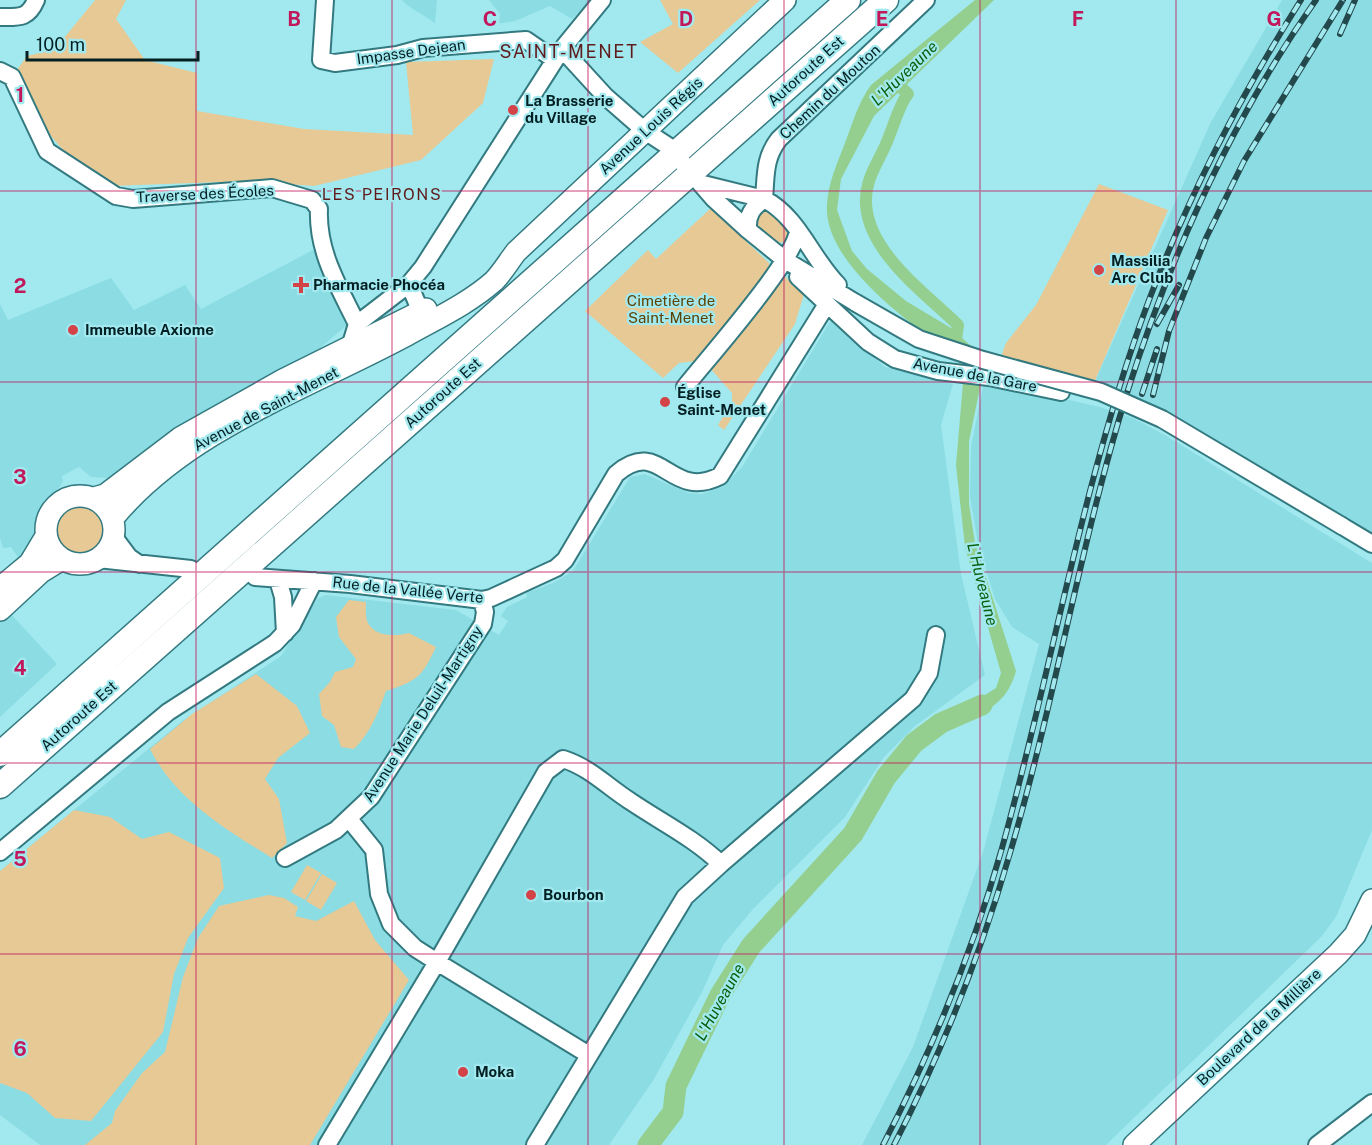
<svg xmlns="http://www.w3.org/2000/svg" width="1372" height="1145" viewBox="0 0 1372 1145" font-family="'Public Sans',sans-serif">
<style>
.built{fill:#8cdce4}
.green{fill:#e6c994}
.water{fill:#94cf8f}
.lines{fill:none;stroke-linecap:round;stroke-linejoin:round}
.canal{stroke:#94cf8f;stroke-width:12}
.river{stroke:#94cf8f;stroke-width:21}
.minor-casing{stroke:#337a80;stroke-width:20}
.major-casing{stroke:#337a80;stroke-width:24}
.highway-casing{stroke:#337a80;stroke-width:27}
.minor{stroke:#fff;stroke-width:16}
.major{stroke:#fff;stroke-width:21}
.highway{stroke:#fff;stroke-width:24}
.rail-casing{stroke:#23494d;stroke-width:6}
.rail{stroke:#a2e9ef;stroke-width:4;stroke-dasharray:11;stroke-linecap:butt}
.minor-bridge-casing{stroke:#337a80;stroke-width:20;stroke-linecap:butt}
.minor-bridge{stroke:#fff;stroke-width:16}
.grid{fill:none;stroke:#c2185b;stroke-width:1.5;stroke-opacity:0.55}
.poi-dot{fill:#d34348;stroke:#a2e9ef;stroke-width:2}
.labels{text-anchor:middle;stroke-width:4.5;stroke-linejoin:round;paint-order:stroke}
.street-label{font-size:15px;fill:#022023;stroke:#a2e9ef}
.poi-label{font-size:15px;font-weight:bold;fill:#022023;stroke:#a2e9ef;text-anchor:start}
.park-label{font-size:15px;fill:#5d4200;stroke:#a2e9ef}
.water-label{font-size:16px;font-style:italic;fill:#095f0a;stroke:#a2e9ef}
.neighbourhood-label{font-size:16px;letter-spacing:1.5px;fill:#601b1d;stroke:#a2e9ef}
.quarter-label{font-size:18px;letter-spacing:1.5px;fill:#601b1d;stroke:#a2e9ef}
.grid-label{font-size:20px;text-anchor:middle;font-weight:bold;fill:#c2185b;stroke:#a2e9ef;stroke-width:4.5;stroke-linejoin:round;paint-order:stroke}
</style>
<rect width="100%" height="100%" fill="#a2e9ef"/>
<path class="built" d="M402 0H437L435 23 407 5Z
M489 0H591L572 19 550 6 515 21 503 23H499L500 14Z
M1282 0H1372V539L1135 401 1136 397 1096 379 1211 122Z
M315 249 347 320 346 326 314 353 269 377 109 478 91 477 79 467 62 476 63 481 59 488 42 504 34 527 35 542 20 560 11 547 3 548 0 538V304L8 320 111 278 134 310 185 285 201 309Z
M831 320 885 367 953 384 941 425 961 574 985 675 915 726 884 757 845 817 753 909 723 945 702 992 654 1079 609 1145H40L0 1115V871L181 722 281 656 318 598 326 595 456 610 499 635 508 621 501 616 507 607 527 597 526 593 553 583 573 571 630 477 645 474 688 493 702 494 722 487 742 467Z
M984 381 1100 407 1133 418 1165 435 1372 563V830L1336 917 1322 936 1106 1145H862L913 1047 983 852 1039 644 1012 627 995 599 978 544 970 497 971 447Z
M10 613 57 664 0 717V622Z"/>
<path class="green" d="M95 0H126L116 19 145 60 197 73V111L304 129 413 135 406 62 494 59 483 103 421 160 314 186 249 181 110 186 69 157 39 122 14 74 27 56 55 49Z
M660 0H760L678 73 640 42 673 24Z
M1099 184 1168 210 1094 383 1001 357 1006 343 1036 305Z
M711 208 769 263V272L697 361 679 363 663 378 585 311 648 250 656 259Z
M762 212C774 211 785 223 788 235L784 242C771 244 758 233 756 220Z
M783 275 804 294 795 324 724 430 718 425 732 402V393L709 367Z
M53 529a26 26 0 1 1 52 0a26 26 0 1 1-52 0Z
M349 600 366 602C366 608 365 618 368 623 376 638 397 636 409 633L436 647C422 677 417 681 386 691 378 713 371 732 354 749L341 747 334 725 322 716 319 694 330 682 335 672 353 667 356 659 339 637 336 617Z
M256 674 297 706 310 733 278 758 265 779 279 799 287 843 272 858C225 829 175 799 150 749L192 714Z
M74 810 110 817 142 839 169 832 220 858 224 888 188 938 174 974 163 1032 91 1121 55 1118 27 1093 0 1083V871Z
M307 865 321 873 305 900 291 892Z
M322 874 337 883 321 910 306 901Z
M269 895 284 898 298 907 295 916 316 921 354 901 375 940 409 980 310 1145H85L112 1123 115 1111 142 1073 165 1052 183 977 198 938 219 906Z"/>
<path class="water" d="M975 0H994L874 116 841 179 837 210 852 251 867 269 906 301 951 328 971 346 981 383 969 441V504L975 543 1016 671C1007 703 989 709 961 724L954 708 982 697 996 688 1001 673 965 547 956 465 963 383 958 357C915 328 823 263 827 205 828 183 837 164 845 143 853 122 858 103 871 85Z"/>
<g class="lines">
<path class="canal" d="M892 79 908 94C900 102 892 131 886 144 881 156 873 168 869 181 850 240 922 290 958 325L955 347"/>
<path class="river" d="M648 1145 673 1112 676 1086 720 995 751 946 853 834 886 777 914 743 941 723 982 705"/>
<g class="minor-casing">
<path id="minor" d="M325 0 321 60 335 63 397 55 423 48 526 40 555 60
M0 17C19 17 28 19 36 0
M562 49 605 96 645 131 668 146 713 198 748 230 785 260 856 303
M0 71 12 77 47 151 116 196 133 199 272 188 312 200 319 209C317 252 339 287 357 324L350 347
M703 184 764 199C766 176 764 158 779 139L926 0
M748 230C747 215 752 208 764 199 799 217 811 258 838 285
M798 277 868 342 895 359 938 371 989 377 1061 392
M409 284 423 317 421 323
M357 324 409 284 423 267 562 49 602 0
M685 387C708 358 796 259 798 230
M1342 526 1372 544
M114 537 129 557 139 564
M98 559 191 569
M255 577 350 584 482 600 491 598 556 568 565 560 616 474C661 435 669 502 720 476L827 304
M278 580 283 597 285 633
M349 819 374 850 379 894 391 924 415 948 437 962 589 1055
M0 852 168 712 275 643 292 625 314 581
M285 858 336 830 371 797 483 624 485 612 482 600
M721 864 913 699 929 673 936 635
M327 1145 437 962 546 772 563 759C589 767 608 787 630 801 661 822 694 838 721 864L685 897 535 1145
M1317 1145 1372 1103"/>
</g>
<g class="major-casing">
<path id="major" d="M46 530a34 34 0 1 1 68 0a34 34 0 1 1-68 0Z
M94 498 105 495 180 438 283 380 426 309
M113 518C186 430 306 389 405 336 435 319 468 304 494 281 502 273 509 261 516 252L785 0
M0 588 30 563 45 538
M0 610 41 572 62 559
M1134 1145 1338 954 1355 935 1372 900"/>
</g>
<g class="highway-casing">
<path id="highway" d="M0 754 848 0
M0 786 886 0"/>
</g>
<use href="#minor" class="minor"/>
<use href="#major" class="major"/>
<use href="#highway" class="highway"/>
<g class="rail-casing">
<path id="rail" d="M1340 34 1355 0
M1157 324 1179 285
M1142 394 1157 349
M1153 395 1169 331 1206 238 1244 161 1343 0
M883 1145C932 1050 973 951 1002 848 1049 680 1078 507 1134 342 1175 221 1233 108 1301 0
M894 1145C942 1052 981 953 1010 853 1055 701 1080 544 1127 393 1171 254 1232 119 1316 0"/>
</g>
<use href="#rail" class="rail"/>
<g class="minor-bridge-casing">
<path id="minor-bridge" d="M856 303 919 339 983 360 1101 392 1162 419 1342 526"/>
</g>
<use href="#minor-bridge" class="minor-bridge"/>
</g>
<path class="grid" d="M196 0V1145M392 0V1145M588 0V1145M784 0V1145M980 0V1145M1176 0V1145M0 191H1372M0 382H1372M0 572H1372M0 763H1372M0 954H1372"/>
<g class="poi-dot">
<circle cx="513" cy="110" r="6"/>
<circle cx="1099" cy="270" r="6"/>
<path d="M298 276h6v6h6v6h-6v6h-6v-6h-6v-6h6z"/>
<circle cx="73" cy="330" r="6"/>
<circle cx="665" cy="402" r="6"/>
<circle cx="531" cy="895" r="6"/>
<circle cx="463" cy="1072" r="6"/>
</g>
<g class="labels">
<g class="street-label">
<text transform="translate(411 52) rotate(-8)" y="5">Impasse Dejean</text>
<text transform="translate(806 71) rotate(-42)" y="5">Autoroute Est</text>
<text transform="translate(830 92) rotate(-43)" y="5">Chemin du Mouton</text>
<text transform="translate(651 126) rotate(-43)" y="5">Avenue Louis Régis</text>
<text transform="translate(205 194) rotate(-3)" y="5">Traverse des Écoles</text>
<text transform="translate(975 375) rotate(11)" y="5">Avenue de la Gare</text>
<text transform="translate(443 393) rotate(-42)" y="5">Autoroute Est</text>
<text transform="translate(266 409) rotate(-28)" y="5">Avenue de Saint-Menet</text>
<text transform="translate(408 590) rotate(6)" y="5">Rue de la Vallée Verte</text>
<text transform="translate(423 714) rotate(-57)" y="5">Avenue Marie Deluil-Martigny</text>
<text transform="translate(79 716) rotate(-42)" y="5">Autoroute Est</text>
<text transform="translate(1259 1027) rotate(-43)" y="5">Boulevard de la Millière</text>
</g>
<g class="poi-label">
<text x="525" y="106">La Brasserie<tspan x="525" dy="17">du Village</tspan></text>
<text x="1111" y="266">Massilia<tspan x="1111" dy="17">Arc Club</tspan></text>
<text x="313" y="290">Pharmacie Phocéa</text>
<text x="85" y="335">Immeuble Axiome</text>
<text x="677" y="398">Église<tspan x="677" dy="17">Saint-Menet</tspan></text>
<text x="543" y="900">Bourbon</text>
<text x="475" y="1077">Moka</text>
</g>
<g class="park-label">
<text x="671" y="306">Cimetière de<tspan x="671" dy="17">Saint-Menet</tspan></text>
</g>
<g class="water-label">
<text transform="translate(904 73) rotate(-44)" y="6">L'Huveaune</text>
<text transform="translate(983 584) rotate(76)" y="6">L'Huveaune</text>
<text transform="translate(719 1002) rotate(-61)" y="6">L'Huveaune</text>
</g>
<g class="neighbourhood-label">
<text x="382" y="200">LES PEIRONS</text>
</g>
<g class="quarter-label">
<text x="569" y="58">SAINT-MENET</text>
</g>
</g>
<g class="grid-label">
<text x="294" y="26">B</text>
<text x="490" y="26">C</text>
<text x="686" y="26">D</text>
<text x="882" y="26">E</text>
<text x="1078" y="26">F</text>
<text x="1274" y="26">G</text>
<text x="20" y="102">1</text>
<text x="20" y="293">2</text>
<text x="20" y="484">3</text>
<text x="20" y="675">4</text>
<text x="20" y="866">5</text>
<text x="20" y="1056">6</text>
</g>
<path d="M27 51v9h171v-9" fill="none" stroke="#022023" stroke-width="3"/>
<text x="36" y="51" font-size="18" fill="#022023" stroke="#a2e9ef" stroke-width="4.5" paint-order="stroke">100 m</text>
</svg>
